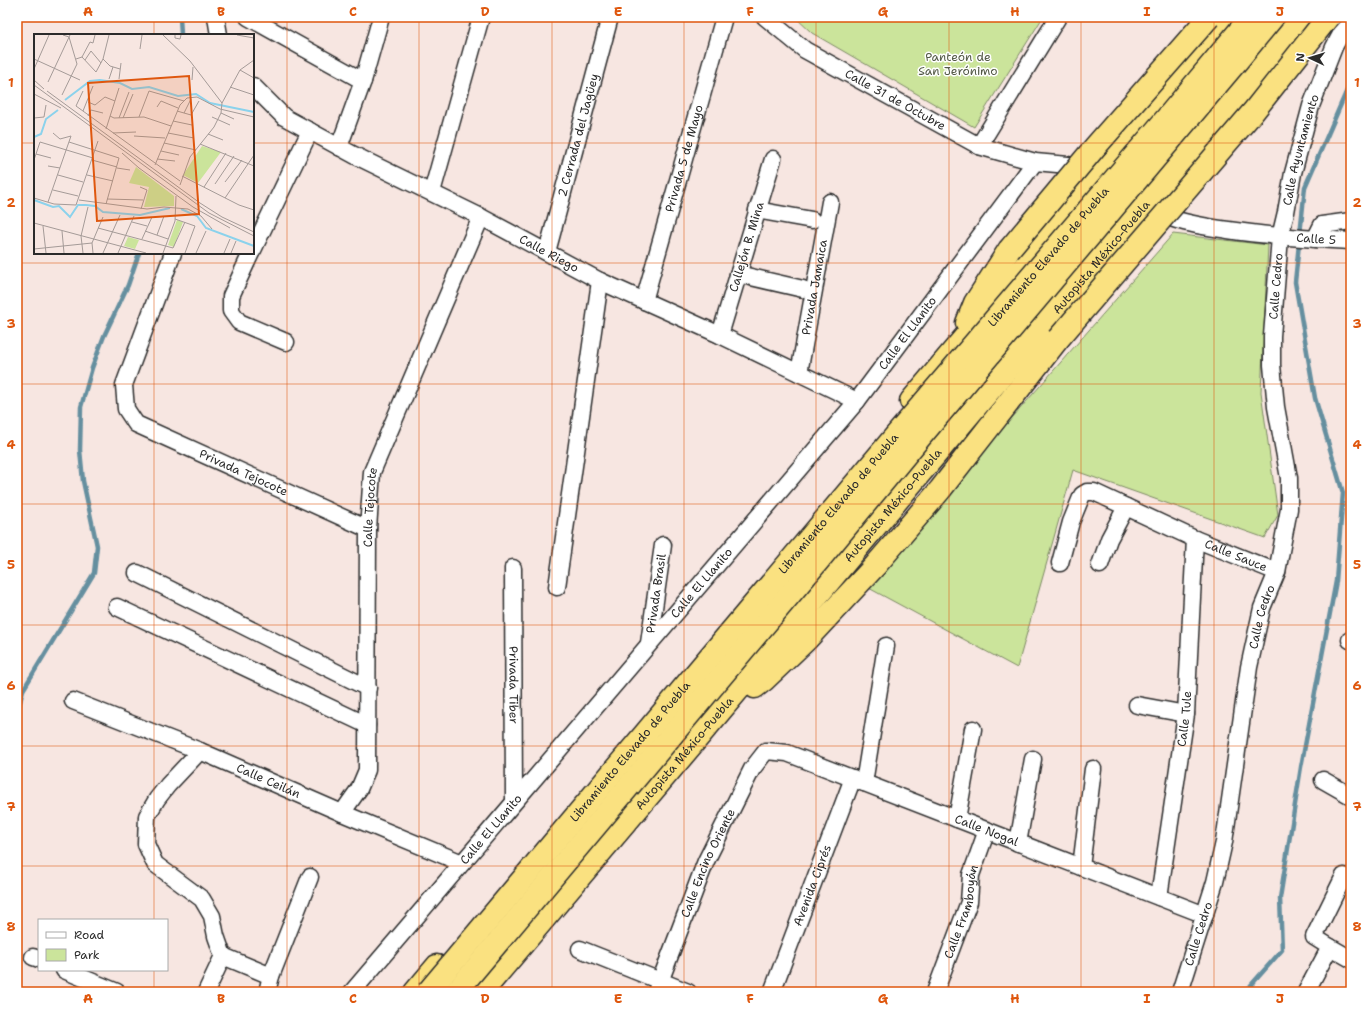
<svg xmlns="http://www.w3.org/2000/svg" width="1368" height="1009" viewBox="0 0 1368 1009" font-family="'Shantell Sans',sans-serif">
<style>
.green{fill:#cbe49b;stroke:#7b8863}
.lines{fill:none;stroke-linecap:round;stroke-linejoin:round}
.stream{stroke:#658f9f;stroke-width:4.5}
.minor-casing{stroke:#2b2b2b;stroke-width:19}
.highway-casing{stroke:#2b2b2b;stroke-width:25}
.minor{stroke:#fff;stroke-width:16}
.highway{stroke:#fae180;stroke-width:22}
.highway-bridge-casing{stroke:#2b2b2b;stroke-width:25;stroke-linecap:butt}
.highway-bridge{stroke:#fae180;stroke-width:22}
.grid{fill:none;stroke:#df570e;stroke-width:1;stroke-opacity:0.55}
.labels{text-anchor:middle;stroke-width:3;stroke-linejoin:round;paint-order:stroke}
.park-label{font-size:12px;fill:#535947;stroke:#fff}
.street-label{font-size:12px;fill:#2b2b2b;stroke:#fff}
.inset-river{fill:none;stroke:#8bd2ec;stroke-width:2}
.inset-road{fill:none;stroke:#a59b98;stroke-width:1}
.view{fill:#df570e;fill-opacity:0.15;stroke:#df570e;stroke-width:2}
.inset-edge{fill:none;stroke:#2b2b2b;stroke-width:2}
.neatline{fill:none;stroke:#df570e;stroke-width:1.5}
.grid-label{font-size:13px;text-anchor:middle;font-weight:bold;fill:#df570e}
</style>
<rect width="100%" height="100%" fill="#f7e6e1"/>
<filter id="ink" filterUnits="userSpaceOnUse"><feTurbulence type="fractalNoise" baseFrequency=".025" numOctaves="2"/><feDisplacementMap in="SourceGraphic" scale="8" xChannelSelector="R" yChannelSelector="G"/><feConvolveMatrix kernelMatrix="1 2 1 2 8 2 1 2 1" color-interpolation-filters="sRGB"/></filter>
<g filter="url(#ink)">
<path class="green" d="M795 17H1043L974 127 812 33Z
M1173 234 1268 245 1261 392 1278 515 1265 538 1073 470 1017 668 865 586Z"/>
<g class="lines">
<path class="stream" d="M180 17 181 35
M17 714 23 690 94 573 97 546 83 481 80 450 81 407 92 368 104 336 128 285 139 253
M1245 992 1282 950 1280 898 1301 767 1336 581 1343 493 1315 398 1295 282 1305 187 1351 81"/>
<g class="minor-casing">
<g id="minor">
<path d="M216 17 219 35"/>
<path d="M248 17 363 81"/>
<path id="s1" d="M765 17 805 50 979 146 1035 162 1068 165"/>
<path id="s2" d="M253 86 284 117 354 155 481 217 600 281 720 335 857 401"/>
<path d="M979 146 1058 17"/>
<path d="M339 147 363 81 381 17"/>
<path d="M432 192 481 17"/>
<path d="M757 210 812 220"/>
<path id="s3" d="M1171 218C1190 225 1209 227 1228 230 1269 236 1310 239 1351 241"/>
<path d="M1315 239 1322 225 1351 221"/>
<path d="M253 250 310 131"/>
<path id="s4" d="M547 252 610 17"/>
<path id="s5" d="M173 253 124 385 126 409 136 424 368 529"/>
<path d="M251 253 231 296V311L239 322 286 342"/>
<path d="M738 274 803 289"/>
<path id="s6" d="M644 301 724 17"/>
<path id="s7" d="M720 335 773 159"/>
<path id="s8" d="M799 373 830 202"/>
<path id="s9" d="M1060 563 1071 522 1082 495 1087 492H1094L1195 539 1277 572"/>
<path d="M1100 565 1109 539 1126 507"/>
<path id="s10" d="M513 568 514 801"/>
<path d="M137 573 368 688"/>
<path d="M557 587 600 281"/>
<path d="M117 607 367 725"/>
<path d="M1350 640H1351"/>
<path id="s11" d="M649 643 663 545"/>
<path id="s12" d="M73 701 200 751 342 813 462 863"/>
<path d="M1137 705 1186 714"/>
<path d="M200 751 168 785 157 799 147 816 146 844 155 864 202 899 212 916 216 936 223 956 206 992"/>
<path d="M1323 780 1351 796"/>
<path d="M864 783 886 646"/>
<path id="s13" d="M342 813 359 789 367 770 368 529 372 472 481 217"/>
<path d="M957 819 973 729"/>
<path d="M1018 843 1033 759"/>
<path d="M1081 867 1093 769"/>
<path id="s14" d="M1159 897 1186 714 1195 539"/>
<path d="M1330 947 1351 959"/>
<path d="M580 949 688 992"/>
<path d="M223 956 271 976"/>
<path d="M33 957 39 959"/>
<path d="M64 970 117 992"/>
<path d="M267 992 271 976 310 877"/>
<path id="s15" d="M352 992 857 401 1035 162"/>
<path id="s16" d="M656 992 706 861 752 769 766 751 787 753 1205 915"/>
<path id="s17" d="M772 992 853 778"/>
<path id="s18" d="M935 992 969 902 971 875 987 830"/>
<path id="s19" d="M1180 992 1215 882 1224 842 1249 667 1262 608 1277 572 1289 509V478L1276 407 1272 365V336L1280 237 1286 212 1293 173 1311 106 1334 47 1341 34 1351 23"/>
<path d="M1306 992 1330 947 1314 937 1344 876"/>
</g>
</g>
<g class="highway-casing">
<g id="highway">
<path d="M967 323 975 303 1009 250"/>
<path d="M911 401 1235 17"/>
<path d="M755 687 764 680 806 640 875 566 940 490 1058 339"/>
<path d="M415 992 437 966"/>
<path id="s20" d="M482 992 717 715 1303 17"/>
</g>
</g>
<use href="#minor" class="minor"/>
<use href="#highway" class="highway"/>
<g class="highway-bridge-casing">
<g id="highway-bridge">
<path d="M1009 250 1095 147 1209 17"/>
<path d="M1058 339 1253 112 1328 17"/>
<path id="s21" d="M428 992 897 434 1166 119 1251 17"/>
<path d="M456 992 818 561 921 436 1237 61 1273 17"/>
</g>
</g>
<use href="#highway-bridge" class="highway-bridge"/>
</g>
</g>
<path class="grid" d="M154 17V35M287 17V992M419 17V992M552 17V992M684 17V992M816 17V992M949 17V992M1081 17V992M1214 17V992M17 143H35M253 143H1351M154 253V920M17 263H1351M17 384H1351M17 504H1351M17 625H1351M17 746H1351M17 866H1351M154 970V992"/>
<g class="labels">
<g class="park-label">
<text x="958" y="61">Panteón de<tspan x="958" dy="14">San Jerónimo</tspan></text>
</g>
<g class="street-label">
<text dy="4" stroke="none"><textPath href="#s1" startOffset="155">Calle 31 de Octubre</textPath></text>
<text dy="4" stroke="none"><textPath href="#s4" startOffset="121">2 Cerrada del Jagüey</textPath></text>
<text dy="4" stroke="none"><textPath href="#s19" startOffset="860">Calle Ayuntamiento</textPath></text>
<text dy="4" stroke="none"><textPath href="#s6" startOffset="148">Privada 5 de Mayo</textPath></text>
<text dy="4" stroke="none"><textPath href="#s3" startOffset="147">Calle 5</textPath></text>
<text dy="4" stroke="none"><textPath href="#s7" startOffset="92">Callejón B. Mina</textPath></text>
<text dy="4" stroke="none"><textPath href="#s2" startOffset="342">Calle Riego</textPath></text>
<text dy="4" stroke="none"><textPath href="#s21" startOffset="962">Libramiento Elevado de Puebla</textPath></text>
<text dy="4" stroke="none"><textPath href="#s20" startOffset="961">Autopista México-Puebla</textPath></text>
<text dy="4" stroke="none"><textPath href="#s19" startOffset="721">Calle Cedro</textPath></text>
<text dy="4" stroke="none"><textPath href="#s8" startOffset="87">Privada Jamaica</textPath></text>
<text dy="4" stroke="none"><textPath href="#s15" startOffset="862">Calle El Llanito</textPath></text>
<text dy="4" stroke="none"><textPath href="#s5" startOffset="301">Privada Tejocote</textPath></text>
<text dy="4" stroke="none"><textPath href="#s21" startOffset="638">Libramiento Elevado de Puebla</textPath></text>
<text dy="4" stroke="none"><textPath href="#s20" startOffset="637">Autopista México-Puebla</textPath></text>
<text dy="4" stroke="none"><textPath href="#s13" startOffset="313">Calle Tejocote</textPath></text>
<text dy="4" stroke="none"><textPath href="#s9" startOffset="240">Calle Sauce</textPath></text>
<text dy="4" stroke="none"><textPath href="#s15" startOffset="538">Calle El Llanito</textPath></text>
<text dy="4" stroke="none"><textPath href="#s11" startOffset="50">Privada Brasil</textPath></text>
<text dy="4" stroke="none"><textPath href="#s19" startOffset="385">Calle Cedro</textPath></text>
<text dy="4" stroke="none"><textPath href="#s10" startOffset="117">Privada Tiber</textPath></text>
<text dy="4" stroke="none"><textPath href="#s14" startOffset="180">Calle Tule</textPath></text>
<text dy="4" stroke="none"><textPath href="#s21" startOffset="314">Libramiento Elevado de Puebla</textPath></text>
<text dy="4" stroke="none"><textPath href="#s20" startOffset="313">Autopista México-Puebla</textPath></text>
<text dy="4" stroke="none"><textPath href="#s12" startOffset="211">Calle Ceilán</textPath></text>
<text dy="4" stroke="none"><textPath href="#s15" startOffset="214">Calle El Llanito</textPath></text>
<text dy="4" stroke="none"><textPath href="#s16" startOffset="501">Calle Nogal</textPath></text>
<text dy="4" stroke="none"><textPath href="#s16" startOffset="139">Calle Encino Oriente</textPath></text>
<text dy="4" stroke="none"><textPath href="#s17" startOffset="114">Avenida Ciprés</textPath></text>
<text dy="4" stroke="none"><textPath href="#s18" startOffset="85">Calle Framboyán</textPath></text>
<text dy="4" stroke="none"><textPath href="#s19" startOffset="61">Calle Cedro</textPath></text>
</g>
</g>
<g transform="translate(34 34)">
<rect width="220" height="220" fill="#f7e6e1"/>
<path d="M168 112 187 118 164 149 149 141ZM102 133 140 162V172L110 173 115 153 95 149ZM143 186 149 188 140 213 134 211ZM94 203 105 206 101 215 90 212Z" fill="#cbe49b"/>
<path class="inset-river" d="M31 66 56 47 66 46 86 49 98 55 115 53 144 62 162 60 176 69 220 78M0 103 7 100 12 85 24 76M0 166 19 173 25 172 36 183 44 171H52L61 172 69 178 106 181 136 174M147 175 163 182 172 194 220 212"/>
<path class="inset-road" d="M129 1 156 27 188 69M141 1V4L146 5 147 1M203 1 220 4M106 15 108 1M48 23 62 38 69 25 75 1M0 25 46 46M42 25 48 23 56 8 59 9 61 1M69 25 76 32 86 35M51 26 57 17 67 29M0 35 15 1M206 36 220 44M75 45 79 33M85 45 87 29M0 46 10 55M158 46 159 33M14 48 36 1M0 51 175 179 220 202M196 53 220 61M13 57 166 169 188 183 220 198M49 57 42 72 146 147M0 60 27 74M28 61 43 30 35 3 29 1M54 68 61 71 71 63 81 67M188 69 206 36 220 26M123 73 127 67 144 74M49 77 59 52M143 77 157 81 165 67M150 79 157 65M187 79 200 85M54 82 57 76 69 79M76 82 80 84 110 83 137 92M105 83 115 57 150 67M178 83 196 91M0 84 10 83 12 71M85 84 95 58M89 84 99 60M139 87 158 91M72 95 85 54M19 99 26 105 37 102M79 99 102 98M134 99 160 104M174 100 189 106M100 102 131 104M35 108 85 124 72 170M130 109 162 116M166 110 220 132M127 117 145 121M88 119 105 134 159 173 196 194M2 120 17 124M123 125 141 127M0 126 6 108 59 124M58 126 83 133M121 131 146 71 153 64 163 63 186 75 220 83M14 132 26 134M83 134 96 136M24 141 49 148M53 141 79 147M148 142 205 171 220 176M191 148 208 126M181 150 200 122M146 151 156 123 180 93 187 79 188 69M106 153 113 156 107 175M170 153 192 119M19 156 44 162M0 164 20 170 42 171 64 107M191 164 220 121M73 165 109 166M45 166 113 175 130 173 154 175 167 182 178 195M14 168 37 102M141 185 161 192 151 219M98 188 113 192M0 189 112 219M9 192 12 219M64 194 139 214 151 188M28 197 30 219M111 197 134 205M123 201 130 182M108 205 118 183M0 215 58 209M49 219 47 202 54 173M59 219 58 209 69 183M69 219 86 181M84 219 100 182M129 219 141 187 142 162M162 219 172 197M190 219 196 205M197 219 202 207"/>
<path class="view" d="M155 42 165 180 63 187 54 49Z"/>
<rect width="220" height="220" class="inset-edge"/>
</g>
<rect width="1368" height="1009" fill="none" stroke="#fff" stroke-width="44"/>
<rect x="38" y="919" width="130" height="52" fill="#ffffff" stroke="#aaaaaa"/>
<rect x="46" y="932" width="20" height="6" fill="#ffffff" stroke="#aaaaaa"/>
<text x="74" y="939" font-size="12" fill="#2b2b2b">Road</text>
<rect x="46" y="949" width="20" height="12" fill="#cbe49b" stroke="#aaaaaa"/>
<text x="74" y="959" font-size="12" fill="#2b2b2b">Park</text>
<g transform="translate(1310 58) rotate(274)" stroke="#ffffff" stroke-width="3" paint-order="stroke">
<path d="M0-3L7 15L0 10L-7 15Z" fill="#2b2b2b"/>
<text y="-6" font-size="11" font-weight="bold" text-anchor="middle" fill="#2b2b2b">N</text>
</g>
<rect x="22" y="22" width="1324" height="965" class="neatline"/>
<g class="grid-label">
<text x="88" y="16">A</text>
<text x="221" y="16">B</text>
<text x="353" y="16">C</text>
<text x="485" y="16">D</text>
<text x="618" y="16">E</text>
<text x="750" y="16">F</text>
<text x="883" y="16">G</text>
<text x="1015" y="16">H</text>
<text x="1147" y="16">I</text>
<text x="1280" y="16">J</text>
<text x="11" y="87">1</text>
<text x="1357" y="87">1</text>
<text x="11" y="207">2</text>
<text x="1357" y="207">2</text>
<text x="11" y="328">3</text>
<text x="1357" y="328">3</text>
<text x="11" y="449">4</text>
<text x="1357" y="449">4</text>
<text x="11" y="569">5</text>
<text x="1357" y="569">5</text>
<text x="11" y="690">6</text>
<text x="1357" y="690">6</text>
<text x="11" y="811">7</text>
<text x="1357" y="811">7</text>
<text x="11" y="931">8</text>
<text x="1357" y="931">8</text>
<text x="88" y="1003">A</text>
<text x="221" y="1003">B</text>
<text x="353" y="1003">C</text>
<text x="485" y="1003">D</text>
<text x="618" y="1003">E</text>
<text x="750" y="1003">F</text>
<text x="883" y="1003">G</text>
<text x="1015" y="1003">H</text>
<text x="1147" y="1003">I</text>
<text x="1280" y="1003">J</text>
</g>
</svg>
